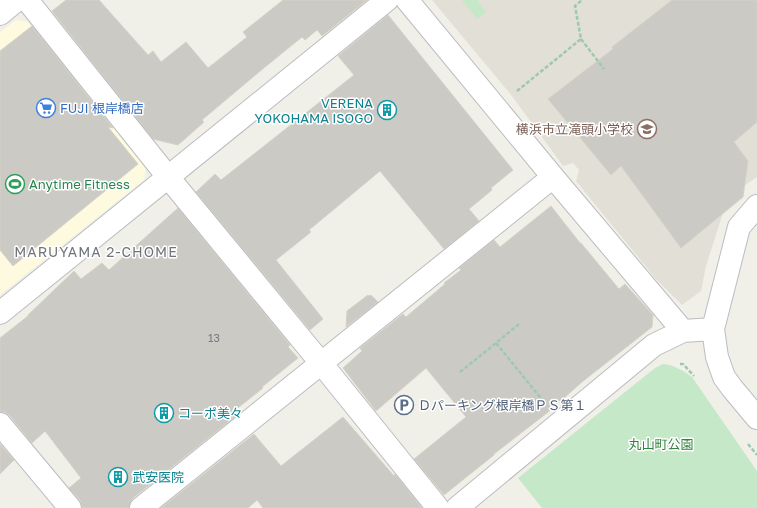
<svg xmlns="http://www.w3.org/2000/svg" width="757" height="508" viewBox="0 0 757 508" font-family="'Golos Text','Noto Sans JP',sans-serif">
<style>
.commercial{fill:#fefae0}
.education{fill:#e1dfd6}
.green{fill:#c5e8c8}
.building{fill:#cccac5;stroke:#d6d2c6}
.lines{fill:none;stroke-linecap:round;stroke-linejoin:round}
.street-casing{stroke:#babcc1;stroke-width:24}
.path{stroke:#9ec9ae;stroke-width:2.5;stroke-dasharray:4 2;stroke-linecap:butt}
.street{stroke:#fff;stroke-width:22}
.labels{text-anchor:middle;stroke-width:3;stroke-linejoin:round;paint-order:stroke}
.number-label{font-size:11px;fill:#7a7c7f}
.culture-label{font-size:13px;fill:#0d838f;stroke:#fff;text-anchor:start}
.shop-label{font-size:13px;fill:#366cbe;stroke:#fff;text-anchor:start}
.education-label{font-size:13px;fill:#785e54;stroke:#fff;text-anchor:end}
.leisure-label{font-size:13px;fill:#27864d;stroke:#fff;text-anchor:start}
.service-label{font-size:13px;fill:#4e5e75;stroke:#fff;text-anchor:start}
.park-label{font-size:13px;fill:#34823e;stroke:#fff}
.neighbourhood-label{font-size:14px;letter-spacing:1px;fill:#70747a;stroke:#fff}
</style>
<rect width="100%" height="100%" fill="#f1f0e8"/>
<path class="commercial" d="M16 20 28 22 146 166 144 180 0 295V32Z"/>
<path class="education" d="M432 0H757V177L748 183 726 204 706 266 701 291 682 305 656 279 576 181 579 170 573 163 563 166 512 96Z"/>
<path class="green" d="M462 0H477L486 12 477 19Z
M663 364C674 365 684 371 692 377L757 471V508H542L518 478 655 368Z"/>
<path class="building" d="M66 0H99L148 55 153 51 161 62 186 42 208 68 247 37 243 32 283 0H367L322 36 317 30 305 40 302 37 259 72 202 120 204 122 178 145 153 139 52 11Z
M672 0H757V122L734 142 748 161 743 197 681 248 621 166 611 175 548 99 613 49 612 47Z
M388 15 513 170 491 188 492 190 469 209 479 221 444 249 380 171 309 230 311 232 276 260 323 319 310 330 196 192 215 174 221 180 354 75 338 56Z
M32 26 113 128 108 127 138 164 13 266 0 250V51Z
M551 206 580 243H581L619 289 625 284 653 315 652 327 582 382 547 413 494 454V455L444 495 414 459 466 417 426 368 376 411 343 368 362 351 360 348 403 314 406 317 445 284 444 283 461 270 459 268 494 240 500 247Z
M178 208 290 345 288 347 298 358 262 387 263 388 234 411 237 415 133 498 130 503 129 508H82V506L80 500 69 488 81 478 45 431 32 443 10 416 5 412H0V338L28 316V315L74 271 81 279 102 263 109 270Z
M368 295 369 296 371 295 378 302 346 327 347 311Z
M343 417 394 476 395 474 422 508H263L257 500 248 508H161L254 434 281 466Z
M0 444 14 460 0 474Z"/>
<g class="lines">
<g class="street-casing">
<path id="street" d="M27 0 168 177 321 363 438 508
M407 0 553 177 683 331
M0 14 17 0
M757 206 739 227 713 329 717 357 724 377 732 388 757 418
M0 313 387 0
M0 424 70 508
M141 508 553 177
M457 508 654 345 683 331 713 329"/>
</g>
<path class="path" d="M581 39 604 69
M517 91 581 39 575 6 582 0
M519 324 496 343 544 402
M680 364H683L694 376
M460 372 496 343
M748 444 757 455"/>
<use href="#street" class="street"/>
</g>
<defs>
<g id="supermarket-ring" transform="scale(1)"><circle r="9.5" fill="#fff" stroke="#3f7fe0" stroke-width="1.5"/><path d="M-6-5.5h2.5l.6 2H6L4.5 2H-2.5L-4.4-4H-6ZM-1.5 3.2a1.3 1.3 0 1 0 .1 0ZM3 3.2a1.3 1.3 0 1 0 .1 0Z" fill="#3f7fe0"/></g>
<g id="building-ring" transform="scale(1)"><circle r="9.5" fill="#fff" stroke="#0f9aa8" stroke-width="1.5"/><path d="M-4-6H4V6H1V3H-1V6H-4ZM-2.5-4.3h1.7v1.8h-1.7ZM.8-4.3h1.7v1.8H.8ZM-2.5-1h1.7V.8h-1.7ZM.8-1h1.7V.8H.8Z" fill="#0f9aa8"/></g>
<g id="school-ring" transform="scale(1)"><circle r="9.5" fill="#fff" stroke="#8d6e63" stroke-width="1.5"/><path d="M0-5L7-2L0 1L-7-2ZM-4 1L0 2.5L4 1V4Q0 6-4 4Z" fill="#8d6e63"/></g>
<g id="stadium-ring" transform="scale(1)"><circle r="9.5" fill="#fff" stroke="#2e9e5b" stroke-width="1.5"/><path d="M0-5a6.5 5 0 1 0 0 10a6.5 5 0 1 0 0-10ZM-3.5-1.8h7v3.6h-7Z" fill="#2e9e5b"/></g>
<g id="parking-ring" transform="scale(1)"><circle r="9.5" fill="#fff" stroke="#5c6f8a" stroke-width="1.5"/><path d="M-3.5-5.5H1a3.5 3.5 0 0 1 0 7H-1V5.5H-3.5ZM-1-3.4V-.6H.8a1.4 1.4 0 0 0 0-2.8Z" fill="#5c6f8a"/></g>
</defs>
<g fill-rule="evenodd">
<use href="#supermarket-ring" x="46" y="108"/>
<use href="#building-ring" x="387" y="110"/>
<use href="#school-ring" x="647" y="129"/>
<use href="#stadium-ring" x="15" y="184"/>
<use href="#parking-ring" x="404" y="405"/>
<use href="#building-ring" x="164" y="413"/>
<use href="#building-ring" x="118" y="477"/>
</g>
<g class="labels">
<g class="number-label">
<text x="214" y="342">13</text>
</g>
<g class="culture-label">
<text x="373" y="108" text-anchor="end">VERENA<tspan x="373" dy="15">YOKOHAMA ISOGO</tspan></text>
<text x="178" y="418">コーポ美々</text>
<text x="132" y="482">武安医院</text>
</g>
<g class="shop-label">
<text x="60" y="113">FUJI 根岸橋店</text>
</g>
<g class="education-label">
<text x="633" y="134">横浜市立滝頭小学校</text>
</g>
<g class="leisure-label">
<text x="29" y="189">Anytime Fitness</text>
</g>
<g class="service-label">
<text x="418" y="410">Ｄパーキング根岸橋ＰＳ第１</text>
</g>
<g class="park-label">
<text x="661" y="449">丸山町公園</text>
</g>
<g class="neighbourhood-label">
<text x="96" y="257">MARUYAMA 2-CHOME</text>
</g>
</g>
</svg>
